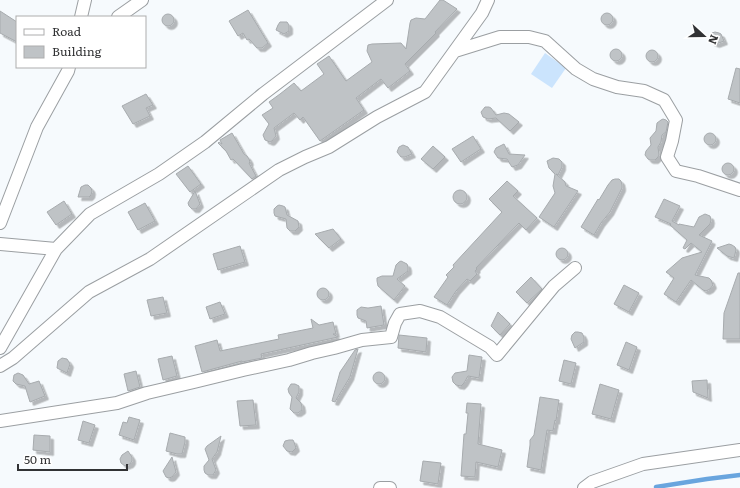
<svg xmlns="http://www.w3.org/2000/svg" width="740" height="488" viewBox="0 0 740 488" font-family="Literata,serif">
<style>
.green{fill:#cbe4fd}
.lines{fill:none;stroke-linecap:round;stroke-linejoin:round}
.stream{stroke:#69a5de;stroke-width:4.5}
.building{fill:#bfc3c6;stroke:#a7abae;filter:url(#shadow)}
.street-casing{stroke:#9b9fa2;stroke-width:14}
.street{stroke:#fff;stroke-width:12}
</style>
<defs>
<filter id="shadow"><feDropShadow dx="3.5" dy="3.5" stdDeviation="0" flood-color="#0004"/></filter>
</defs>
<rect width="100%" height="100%" fill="#f6fafd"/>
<path class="green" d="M545 53 566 68 552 88 531 74Z"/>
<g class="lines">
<path class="stream" d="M656 487 707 479 740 475"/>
</g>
<path class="building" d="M440 0H443L457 9 435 32 436 33 405 64 410 71 388 88 381 79 356 98 364 110 320 141 303 117 300 120 294 113 274 128 276 136 272 141 270 142 265 140 263 135 269 124 262 115 273 108 269 102 280 94 294 83 301 91 324 74 317 64 329 56 346 81 372 62 367 51 368 45 372 44 401 43 406 49 410 23 411 20 416 18 425 19Z
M248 10 268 43 262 48H257L249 39 247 40 243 33 238 36 229 21Z
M0 11 17 22V42L0 33Z
M601 19a6 6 0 1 1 12 0a6 6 0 1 1-12 0Z
M162 20a6 6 0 1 1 12 0a6 6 0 1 1-12 0Z
M280 22H287L289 25V31L284 34 276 30 278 25Z
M715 32 719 33 721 34 724 41 716 44 711 42 710 40V35L712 33Z
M610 55a6 6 0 1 1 12 0a6 6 0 1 1-12 0Z
M646 56a6 6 0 1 1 12 0a6 6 0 1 1-12 0Z
M736 68 740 69V103L728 99Z
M146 94 153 105 146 108 150 116 133 124 122 106Z
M485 107H489L491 108 496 115 504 113 509 114 519 122 510 131 496 118 488 119 483 117 481 112Z
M663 119 666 120 668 122 666 132 662 135 661 142 658 147 659 155 658 157 655 160H650L648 159 645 155 646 151 651 145 650 138 656 131 657 123 661 120Z
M704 139a6 6 0 1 1 12 0a6 6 0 1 1-12 0Z
M232 133 244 154 247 156 249 159 250 162 249 163 256 176 252 179 233 159 231 160 226 151 218 143 219 142 222 144 220 140Z
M473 136 481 149 461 162 452 149Z
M504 144 509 154 525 155 518 165 512 167 510 164 507 159 498 158 494 152 496 148Z
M403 145 408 147 412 154 405 157H401L397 152 399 147Z
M433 146 445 157 433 169 421 159Z
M553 158 559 159 562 162V167L558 175 556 174 565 182 566 186 578 191 554 227 539 217 555 193 553 186 555 174 549 168 547 161Z
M722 169a6 6 0 1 1 12 0a6 6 0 1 1-12 0Z
M188 166 201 184 190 192 176 174Z
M615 179H619L621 181 622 185V188L610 212 601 223 594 235 581 227 598 199 599 200 608 185 612 180Z
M507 181 518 191 513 196 537 218 526 230 519 223 476 268 477 269 475 271 477 274 470 281 467 279 456 291 447 305 434 297 448 277 446 275 454 267 453 265 502 212 489 199Z
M85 185H88L91 188 92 191 91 195 89 197H78L81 187Z
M453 197a7 7 0 1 1 14 0a7 7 0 1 1-14 0Z
M195 191 200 204 196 209H192L189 206 188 203Z
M664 199 680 206 672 221 679 225V224L694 227 699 217 705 214 710 216 711 220 710 224 699 235 712 241 695 275 709 278 711 280 713 285 710 289 706 291 703 290 691 280 676 302 664 294 674 278 666 272 682 258 702 252 691 243 685 249 683 248 687 240 670 225 671 224 655 217Z
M64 201 72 214 56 225 47 212Z
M145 203 155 221 138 230 128 212Z
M279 205 283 206 285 207 287 215 298 221 299 227 295 231H290L287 228 286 219 275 216 274 213V209L277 206Z
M333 229 341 239 329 248 315 234Z
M729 244 732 245 735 247 736 250 734 258 727 256 717 248Z
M240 246 245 262 218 270 213 254Z
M556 254a6 6 0 1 1 12 0a6 6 0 1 1-12 0Z
M401 261 407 264 408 267V271L397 279 405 286 394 300 378 286 377 281V278L382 276H393L396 265 399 262Z
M738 273H740V339H723L724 313Z
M531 277 542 289 527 303 516 292Z
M624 285 639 293 629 312 614 304Z
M317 294a6 6 0 1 1 12 0a6 6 0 1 1-12 0Z
M163 297 167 313 151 316 147 300Z
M220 302 225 314 210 319 206 307Z
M381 306 384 325 367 328 366 321 358 318 357 315V310L361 307 368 308Z
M498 312 510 324 500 335 491 326Z
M311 319 319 325 333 322 336 334H333L338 337 261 354 262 358 242 362V361L202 372 195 346 217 340 220 351 279 339 278 335 313 328Z
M575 332H578L582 333 584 337V342L575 348 571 339 572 335Z
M399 335 427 338 426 352 398 348Z
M626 342 637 347 629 370 617 365Z
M358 349 350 377 335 402 332 401 340 372 355 350Z
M469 355 482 357 479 378 468 376 464 383 461 386 456 385 453 382 452 377 455 373 467 371Z
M172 356 177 376 163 380 158 359Z
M62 358 67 359 69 362 70 364 67 373 57 368 58 361Z
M564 360 576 363 571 384 559 381Z
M136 371 140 387 128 391 124 374Z
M373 378a6 6 0 1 1 12 0a6 6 0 1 1-12 0Z
M18 373 23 375 29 384 39 381 45 396 30 402 25 386 16 384 13 381 14 375Z
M707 380 708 398 693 392 692 381Z
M291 384H295L299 386V392L296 398 301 403 302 407V410L298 413H294L290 409 292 397 289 393 288 389Z
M600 384 619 390 611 419 592 414Z
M540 397 559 400 556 421 555 420 553 431 547 430 541 470 527 467 530 445V440L534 435Z
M253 400 256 425 240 426 237 401Z
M467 403 481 404 478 444 502 450 498 467 476 462 475 477 461 476 464 434H466L468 413H466Z
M129 417 140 420 134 440 119 435 123 422 127 423Z
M83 421 95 425 89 443 78 440Z
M170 433 185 437V442L182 454H177L166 451Z
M34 435 50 436V452L33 450Z
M221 436 217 452 212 459 216 470 213 475H208L205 473 204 470V466L209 460 205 449 207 446Z
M289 440H293L294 442 296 448 292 452 287 451 283 446 285 441Z
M128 451 132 457V461L130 464 125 466 121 463 120 459 122 455Z
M172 457 176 472 172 477 169 478 166 477 163 471Z
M423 461 441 463 438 484 420 481Z"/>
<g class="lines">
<g class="street-casing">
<path id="street" d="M81 17 85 0
M118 17 142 0
M455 51 500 37H529L545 41 576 69 593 79 617 87 644 91 664 100 676 120 672 141 667 157 676 171 698 176 740 190
M0 223 37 127 68 71 69 67
M0 244 56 249 90 214 159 174 205 142 263 94 387 0
M0 348 56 249
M0 366 13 358 89 292 150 259 279 170 305 157 329 147 377 117 425 92 482 13 488 0
M0 421 117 403 147 393 194 382 243 370 289 360 312 353 334 348 362 340 391 337 395 323 400 314 420 311 440 317 490 347 497 355 554 286 575 268
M380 488H390
M584 488 592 482 643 464 740 450"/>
</g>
<use href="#street" class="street"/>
</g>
<rect x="16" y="16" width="130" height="52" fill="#ffffff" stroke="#adadae"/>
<rect x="24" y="29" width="20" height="6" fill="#ffffff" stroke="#adadae"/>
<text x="52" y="36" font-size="12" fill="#313234">Road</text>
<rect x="24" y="46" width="20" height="12" fill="#bfc3c6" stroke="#adadae"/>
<text x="52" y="56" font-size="12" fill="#313234">Building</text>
<g transform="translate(704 36) rotate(111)" stroke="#ffffff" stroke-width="3" paint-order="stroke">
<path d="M0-3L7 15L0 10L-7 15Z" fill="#313234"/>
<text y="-6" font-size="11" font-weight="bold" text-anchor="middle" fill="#313234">N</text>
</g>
<path d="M18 464v6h109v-6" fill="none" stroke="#313234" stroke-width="2"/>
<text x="24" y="464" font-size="12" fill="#313234" stroke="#ffffff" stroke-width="3" paint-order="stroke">50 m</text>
</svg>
